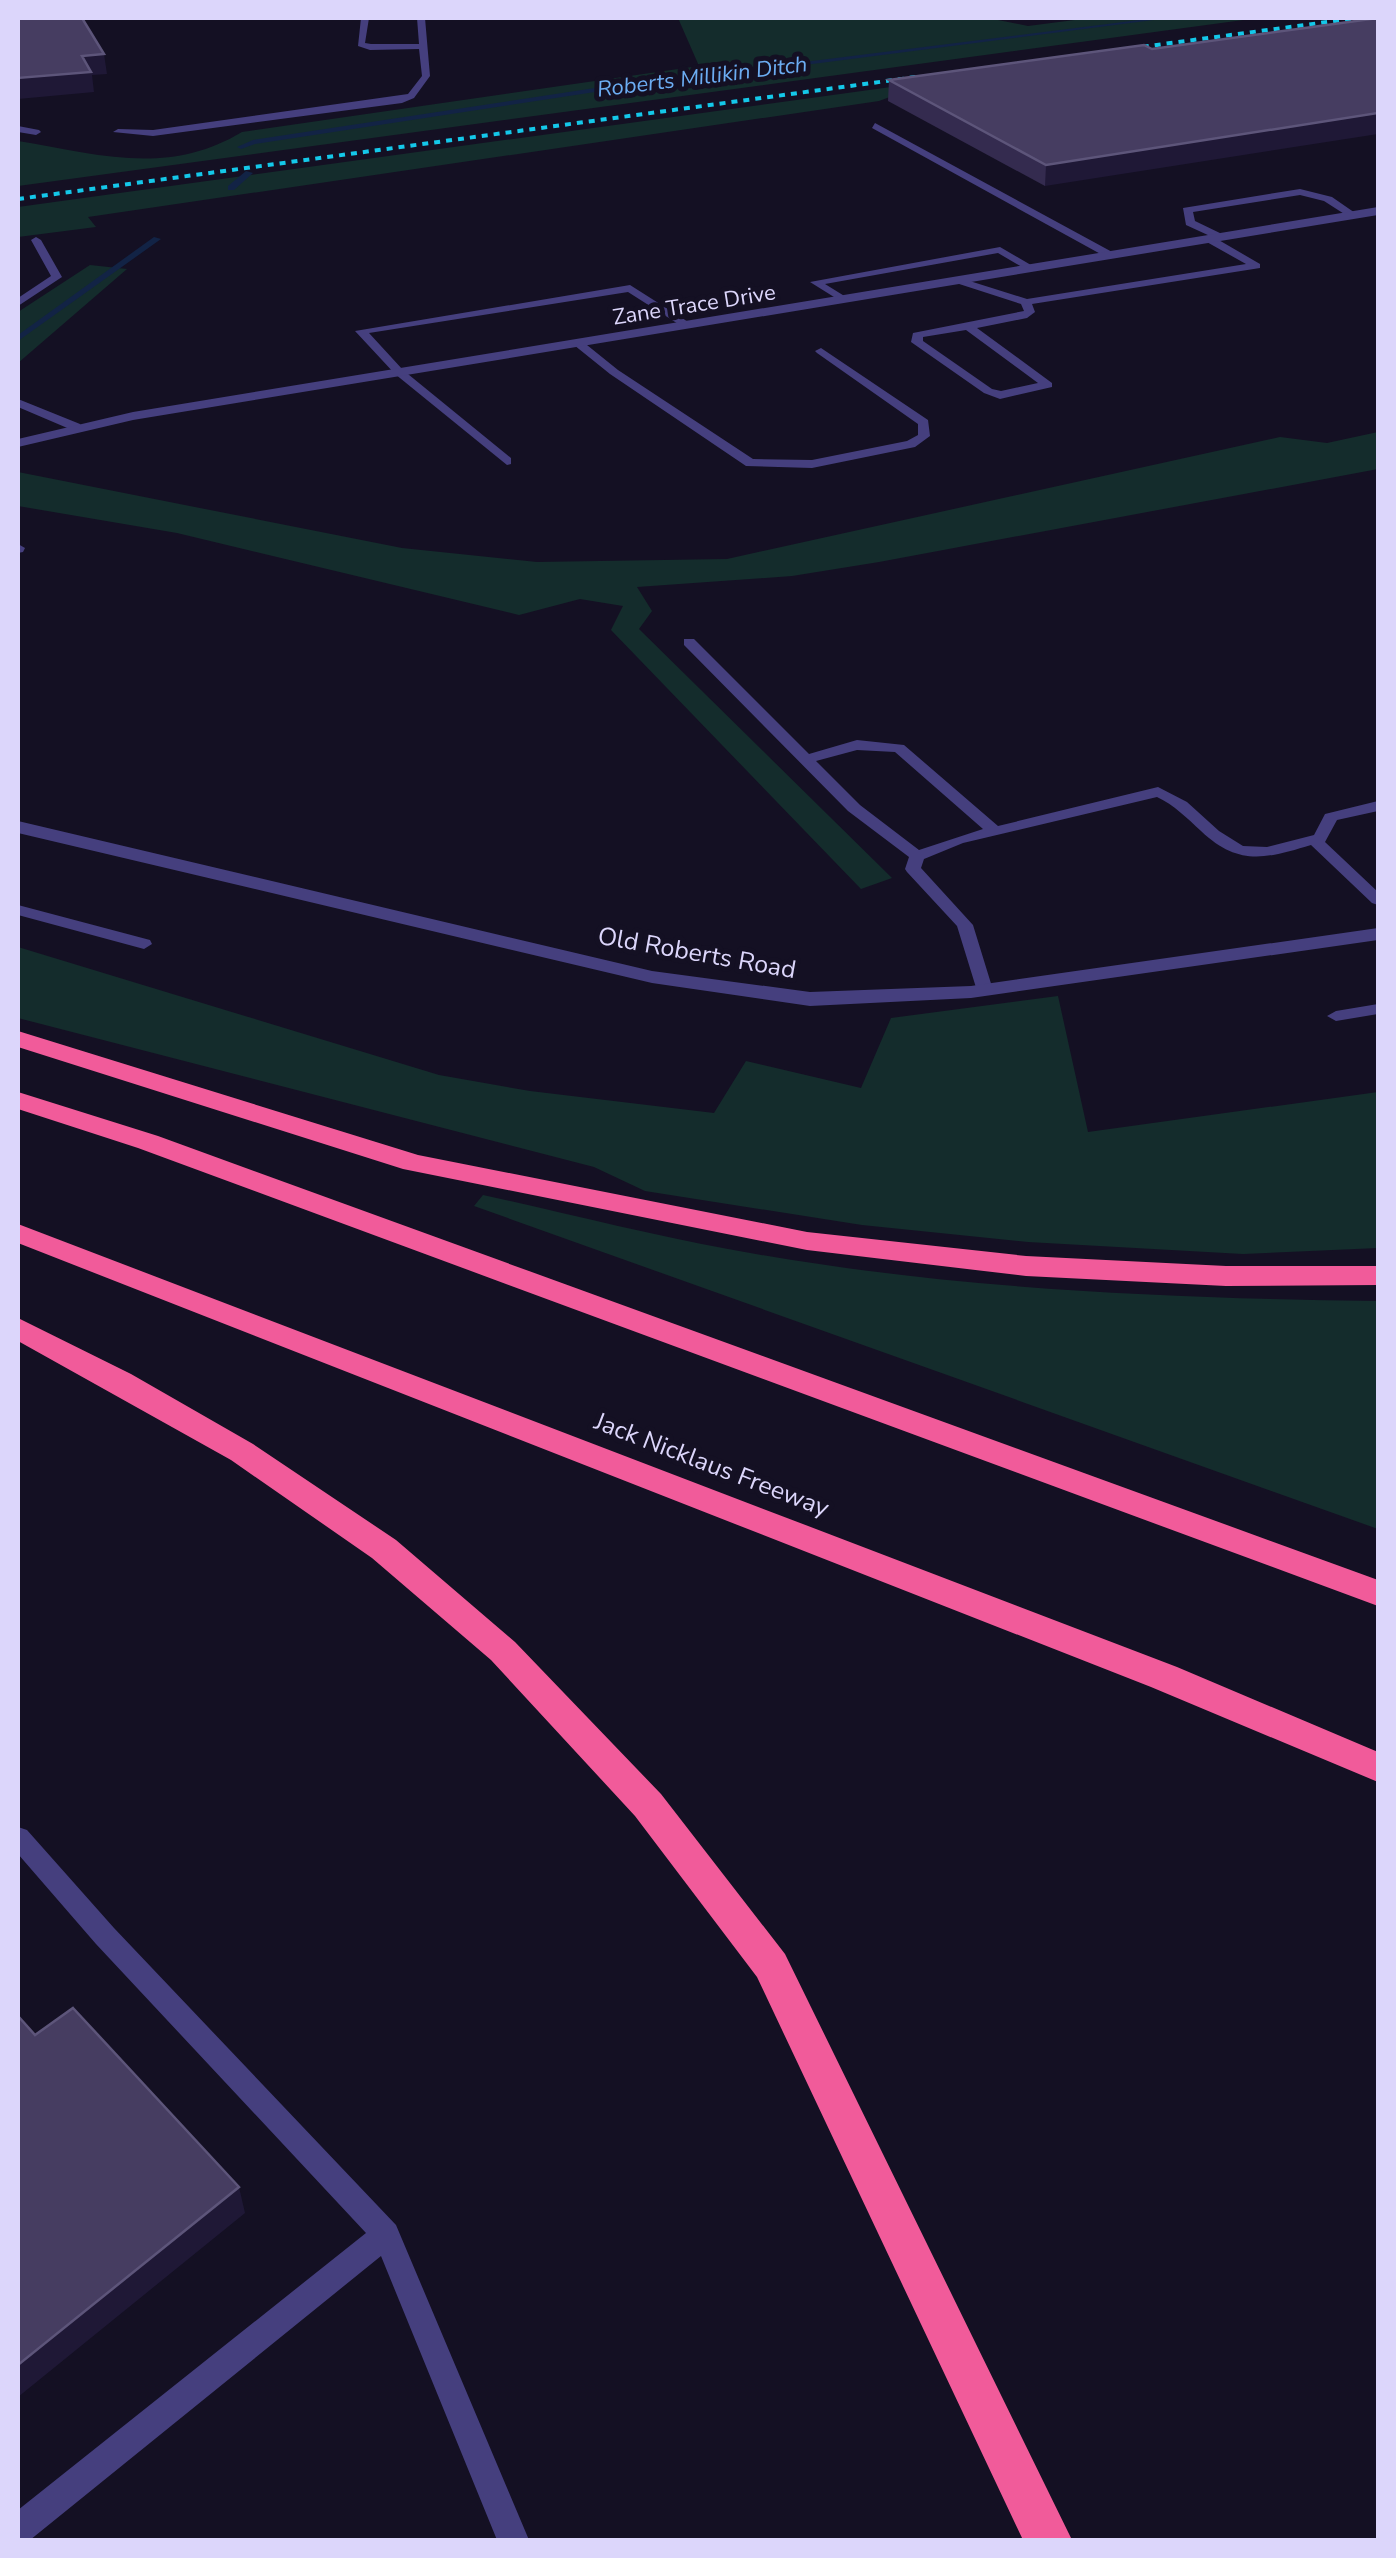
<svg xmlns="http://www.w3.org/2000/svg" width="1396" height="2558" viewBox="0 0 1396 2558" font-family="'Nunito Sans',sans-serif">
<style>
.green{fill:#142c2c}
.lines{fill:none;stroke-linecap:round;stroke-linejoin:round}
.stream{fill:#122345;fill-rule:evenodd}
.lane{fill:#453f7e;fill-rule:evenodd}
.street{fill:#453f7e;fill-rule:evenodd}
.highway{fill:#f15b9a;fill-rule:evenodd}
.rail{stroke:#14c8e9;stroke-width:4;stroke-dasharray:6 6;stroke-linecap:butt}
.wall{fill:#342b4f}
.shaded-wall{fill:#1f1836}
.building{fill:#463d61;stroke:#5d557a;stroke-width:2.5}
.labels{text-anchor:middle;stroke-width:10;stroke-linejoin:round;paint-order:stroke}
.far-water-label{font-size:22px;font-style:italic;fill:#6cadf3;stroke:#141023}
.far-street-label{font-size:22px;fill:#dcd6fb;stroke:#141023}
.street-label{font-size:25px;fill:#dcd6fb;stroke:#141023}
</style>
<rect width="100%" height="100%" fill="#141023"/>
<path class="green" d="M678 18H988L1028 26 1090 18H1258L18 186V141C98 154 167 177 242 132L699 66Z
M1378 20 895 95 879 101 88 217 96 227 18 237V207Z
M90 265 127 269 18 363V312Z
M1378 432V469L879 562 792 576 637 587 652 611 639 629 892 878 861 889 611 630 623 606 580 599 519 615 177 533 18 506V472L402 548 537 562 727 559 1280 437 1327 443Z
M18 947 439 1075 530 1091 714 1113 746 1061 861 1088 891 1018 1058 996 1088 1132 1378 1092V1248L1243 1254 1028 1242 862 1225 645 1191 594 1167 18 1018Z
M483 1195C565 1213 646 1234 728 1249 942 1289 1162 1298 1378 1301V1529L474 1206Z"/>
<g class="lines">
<path class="stream" d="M1155 18H1169L595 92 255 144 241 149 237 147 253 140 595 88Z
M246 171 253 173 234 190H228V186Z
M154 237 161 239 18 341V335Z"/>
<path class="lane" d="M361 18H369L365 43 371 44H419L417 18H425L430 76 414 98 402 103 153 136 113 132 118 129 153 130 408 94 422 76 419 49 370 50 358 46Z
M875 123 1114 253 1115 255 1106 257 872 128Z
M18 126 39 130 41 132 36 135 18 132Z
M1300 189 1332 197 1358 215 1349 217 1324 201 1300 195 1193 212 1195 221 1224 235V239H1217L1260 264V268L1032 304 1035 312 1027 318 977 328 1052 383V387L1000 399 984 393 911 342 913 333 1024 311 1021 304 953 282V278L957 277 1027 299 1246 264 1205 241V237L1210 236 1186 225 1183 208ZM966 330 1038 383 1001 391 992 389 923 341V337Z
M36 237 41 240 62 277 18 306V298L51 276 31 240Z
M1000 247 1036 268 1027 270 998 253 825 284 846 297 847 299 842 302 810 282Z
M630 285 693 325 683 327 628 292 369 333 403 370 511 458V464L507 465 395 374 355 331Z
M574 341H582L618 370 753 459 812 460 907 441 918 435V424L817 353 815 351 821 348 928 420 930 436 915 447 812 468 746 466 610 374 574 345Z
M18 399 80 424 82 427 72 430 18 407Z
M18 544 25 548 23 552 18 553Z
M684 639H694L809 754 857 740 904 745 998 826 1158 787 1187 802 1219 831 1243 846 1267 847 1314 835 1325 814 1378 801V811L1337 820 1325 842 1378 892V905L1372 903 1311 845C1265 859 1238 866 1201 831 1187 818 1174 805 1157 797L963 843 924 859 921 868 973 925 993 990 984 995 978 994 957 926 907 872 905 869 909 857 848 811 684 645ZM857 750 895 752 983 829 919 850 860 805 816 761Z
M18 905 150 940 152 944 144 949 18 915Z
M1378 1004V1014L1336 1021 1327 1016 1336 1011Z
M18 1827 27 1830 114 1928 396 2225 529 2540H497L381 2256 30 2540H18V2510L366 2233 96 1944 18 1854Z"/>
<path class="street" d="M1378 207V215L133 420 18 447V439L133 412Z
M18 821 652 971 810 992 971 986 1378 928V940L971 998 810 1006 652 983 18 833Z"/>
<path class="highway" d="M18 1031 418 1155 807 1232 1026 1256 1226 1266H1378V1285L1226 1286 1026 1276 807 1250 403 1169 18 1047Z
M18 1092 158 1136 1378 1580V1606L138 1148 18 1109Z
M18 1224 1177 1667 1378 1752V1782L1151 1687 18 1243Z
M18 1318 131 1374 253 1444 396 1540 515 1642 661 1794 785 1954 1072 2540H1023L757 1977 635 1816 491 1660 372 1558 231 1460 18 1341Z"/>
<path class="rail" d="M1119 50 1357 18
M18 199 916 77"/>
</g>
<path class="wall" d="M1152 49 1045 186 888 101 889 80Z"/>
<path class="shaded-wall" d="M104 54 107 74 92 75 94 92 18 99V78L82 56Z
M1378 113V134L1045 186 1046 165Z
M239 2187 245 2213 18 2397V2365Z"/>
<path class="building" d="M18 18H82L104 54 82 56 91 72 18 78Z
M1378 18V113L1046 165 889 80 1144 45 1152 49Z
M73 2008 239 2187 18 2365V2016L35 2035Z"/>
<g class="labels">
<g class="far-water-label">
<text transform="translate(702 76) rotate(-7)" y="8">Roberts Millikin Ditch</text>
</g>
<g class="far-street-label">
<text transform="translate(694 304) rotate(-9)" y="8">Zane Trace Drive</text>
</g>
<g class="street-label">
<text transform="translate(697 952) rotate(10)" y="9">Old Roberts Road</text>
<text transform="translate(712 1464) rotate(21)" y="9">Jack Nicklaus Freeway</text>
</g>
</g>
<rect width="1396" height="2558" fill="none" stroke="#dcd6fb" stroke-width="40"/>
</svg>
